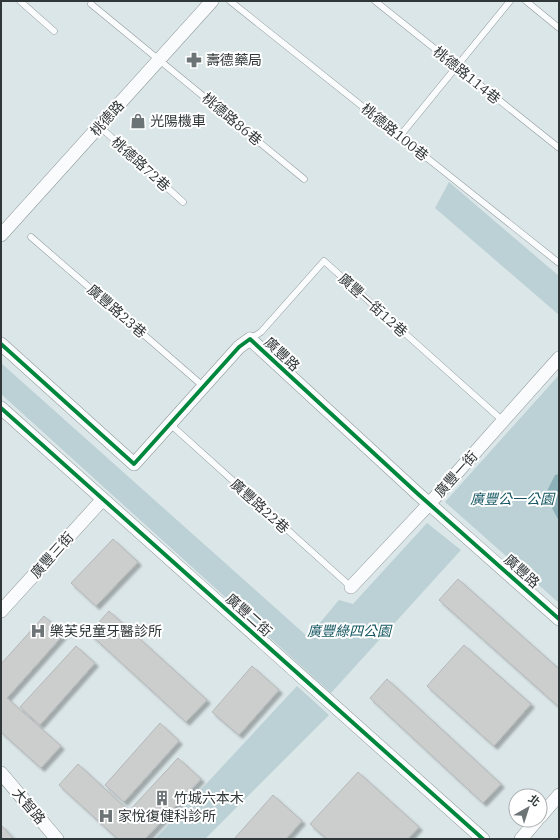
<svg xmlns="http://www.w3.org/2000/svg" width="560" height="840" viewBox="0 0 560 840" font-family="'IBM Plex Serif','Noto Sans TC',serif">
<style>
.green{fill:#bcd1d5}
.water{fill:#8db1b8}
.building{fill:#cccece;stroke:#b5b7b8;filter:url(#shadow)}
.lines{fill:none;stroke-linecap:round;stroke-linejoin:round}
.service-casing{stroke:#91999b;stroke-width:7}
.minor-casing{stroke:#91999b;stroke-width:14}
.service{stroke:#fafbfc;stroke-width:6}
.minor{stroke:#fafbfc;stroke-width:13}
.cycleway-casing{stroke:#fff;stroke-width:6}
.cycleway{stroke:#00873e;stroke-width:4}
.labels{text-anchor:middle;stroke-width:4;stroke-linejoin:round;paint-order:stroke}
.poi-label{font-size:14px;fill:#303739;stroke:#fff;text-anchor:start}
.street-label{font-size:14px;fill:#303739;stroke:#fff}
.park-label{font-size:14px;font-style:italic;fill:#135661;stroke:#fff}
</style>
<defs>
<filter id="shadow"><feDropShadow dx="3.5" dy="3.5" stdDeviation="1" flood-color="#0004"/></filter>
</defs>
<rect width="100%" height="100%" fill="#dbe6e8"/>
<path class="green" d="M449 182 559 276V315L435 208Z
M1 363 308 637 339 600 353 604 427 523 461 550 331 693 1 394Z
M559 375V603L445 502Z
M297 686 329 715 205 839H155Z"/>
<path class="water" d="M559 474V521L545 495 555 475Z"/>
<path class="building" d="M113 539 138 562 96 606 71 583Z
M458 579 559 669V707L439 600Z
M109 611 207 700 186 722 89 633Z
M44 616 64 634 7 698 61 746 41 768 1 732V664Z
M464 645 531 704 494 746 427 686Z
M76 646 95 663 40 725 20 707Z
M252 666 279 690 239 735 212 712Z
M387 679 501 784 483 803 370 698Z
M160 723 179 741 124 802 105 785Z
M178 758 201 779 145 839H118L59 785 78 764 129 811Z
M358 772 419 827 408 839H327L310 824Z
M273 795 302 821 286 839H234Z
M1 825 14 839H1Z"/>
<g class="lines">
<g class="service-casing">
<path id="service" d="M20 1 54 31
M230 1 559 263
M375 1 559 148
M526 1 559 28
M91 4 304 179
M99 126 183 202
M400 136 510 1
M31 237 203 386
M250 339 261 332 324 261 503 421
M170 424 351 587"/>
</g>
<g class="minor-casing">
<path id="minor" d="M1 235 212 1
M1 344 134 464 239 347 250 339 418 494 559 619
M1 408 483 839
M351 587 430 503 559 358
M1 611 103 499
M1 773 57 839
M540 817 559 795
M521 839 537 820"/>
</g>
<use href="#service" class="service"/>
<use href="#minor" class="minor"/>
<g class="cycleway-casing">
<path id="cycleway" d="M1 344 134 464 239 347 250 339 418 494 559 619
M1 408 483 839"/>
</g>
<use href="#cycleway" class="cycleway"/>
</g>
<defs>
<g id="pharmacy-bare" transform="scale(1.2)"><path d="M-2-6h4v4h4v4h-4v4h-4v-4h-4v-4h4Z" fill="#6c7476" stroke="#fff" stroke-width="2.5" paint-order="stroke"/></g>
<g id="shop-bare" transform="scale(1.2)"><path d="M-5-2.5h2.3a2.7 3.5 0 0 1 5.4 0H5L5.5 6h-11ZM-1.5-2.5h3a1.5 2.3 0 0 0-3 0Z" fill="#6c7476" stroke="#fff" stroke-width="2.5" paint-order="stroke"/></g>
<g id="hospital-bare" transform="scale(1.2)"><path d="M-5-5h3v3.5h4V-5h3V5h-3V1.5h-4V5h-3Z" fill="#6c7476" stroke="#fff" stroke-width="2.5" paint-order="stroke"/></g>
<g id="building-bare" transform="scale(1.2)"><path d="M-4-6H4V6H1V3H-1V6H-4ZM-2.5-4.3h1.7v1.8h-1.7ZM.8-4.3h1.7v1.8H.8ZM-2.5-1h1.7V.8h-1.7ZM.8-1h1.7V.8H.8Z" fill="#6c7476" stroke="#fff" stroke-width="2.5" paint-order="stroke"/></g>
</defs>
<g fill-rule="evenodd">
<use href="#pharmacy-bare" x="194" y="60"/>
<use href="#shop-bare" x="138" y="121"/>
<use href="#hospital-bare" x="38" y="631"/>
<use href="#building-bare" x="162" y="798"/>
<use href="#hospital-bare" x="106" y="816"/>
</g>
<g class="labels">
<g class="poi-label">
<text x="206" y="65">壽德藥局</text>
<text x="150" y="126">光陽機車</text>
<text x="50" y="636">樂芙兒童牙醫診所</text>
<text x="174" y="803">竹城六本木</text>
<text x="118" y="821">家悅復健科診所</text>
</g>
<g class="street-label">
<text transform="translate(467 75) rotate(39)" y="5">桃德路114巷</text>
<text transform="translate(107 118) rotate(-48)" y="5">桃德路</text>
<text transform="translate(232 119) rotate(40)" y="5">桃德路86巷</text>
<text transform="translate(395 132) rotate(39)" y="5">桃德路100巷</text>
<text transform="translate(141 164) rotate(42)" y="5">桃德路72巷</text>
<text transform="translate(373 305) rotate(42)" y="5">廣豐一街12巷</text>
<text transform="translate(117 311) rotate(41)" y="5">廣豐路23巷</text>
<text transform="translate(282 354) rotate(43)" y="5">廣豐路</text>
<text transform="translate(456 474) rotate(-48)" y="5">廣豐一街</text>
<text transform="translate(260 506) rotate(42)" y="5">廣豐路22巷</text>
<text transform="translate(52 555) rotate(-48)" y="5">廣豐三街</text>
<text transform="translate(522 571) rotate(42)" y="5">廣豐路</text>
<text transform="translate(249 615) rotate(42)" y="5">廣豐二街</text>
<text transform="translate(29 806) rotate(50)" y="5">大智路</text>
</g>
<g class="park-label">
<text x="512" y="504">廣豐公一公園</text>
<text x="349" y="636">廣豐綠四公園</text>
</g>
</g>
<rect width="560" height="840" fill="none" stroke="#303739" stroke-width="4"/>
<g transform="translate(528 808) rotate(39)"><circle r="19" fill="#ffffff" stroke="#acafb0"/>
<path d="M0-3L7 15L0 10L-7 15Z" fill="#6c7476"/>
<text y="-6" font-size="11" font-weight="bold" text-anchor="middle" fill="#303739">北</text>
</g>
</svg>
